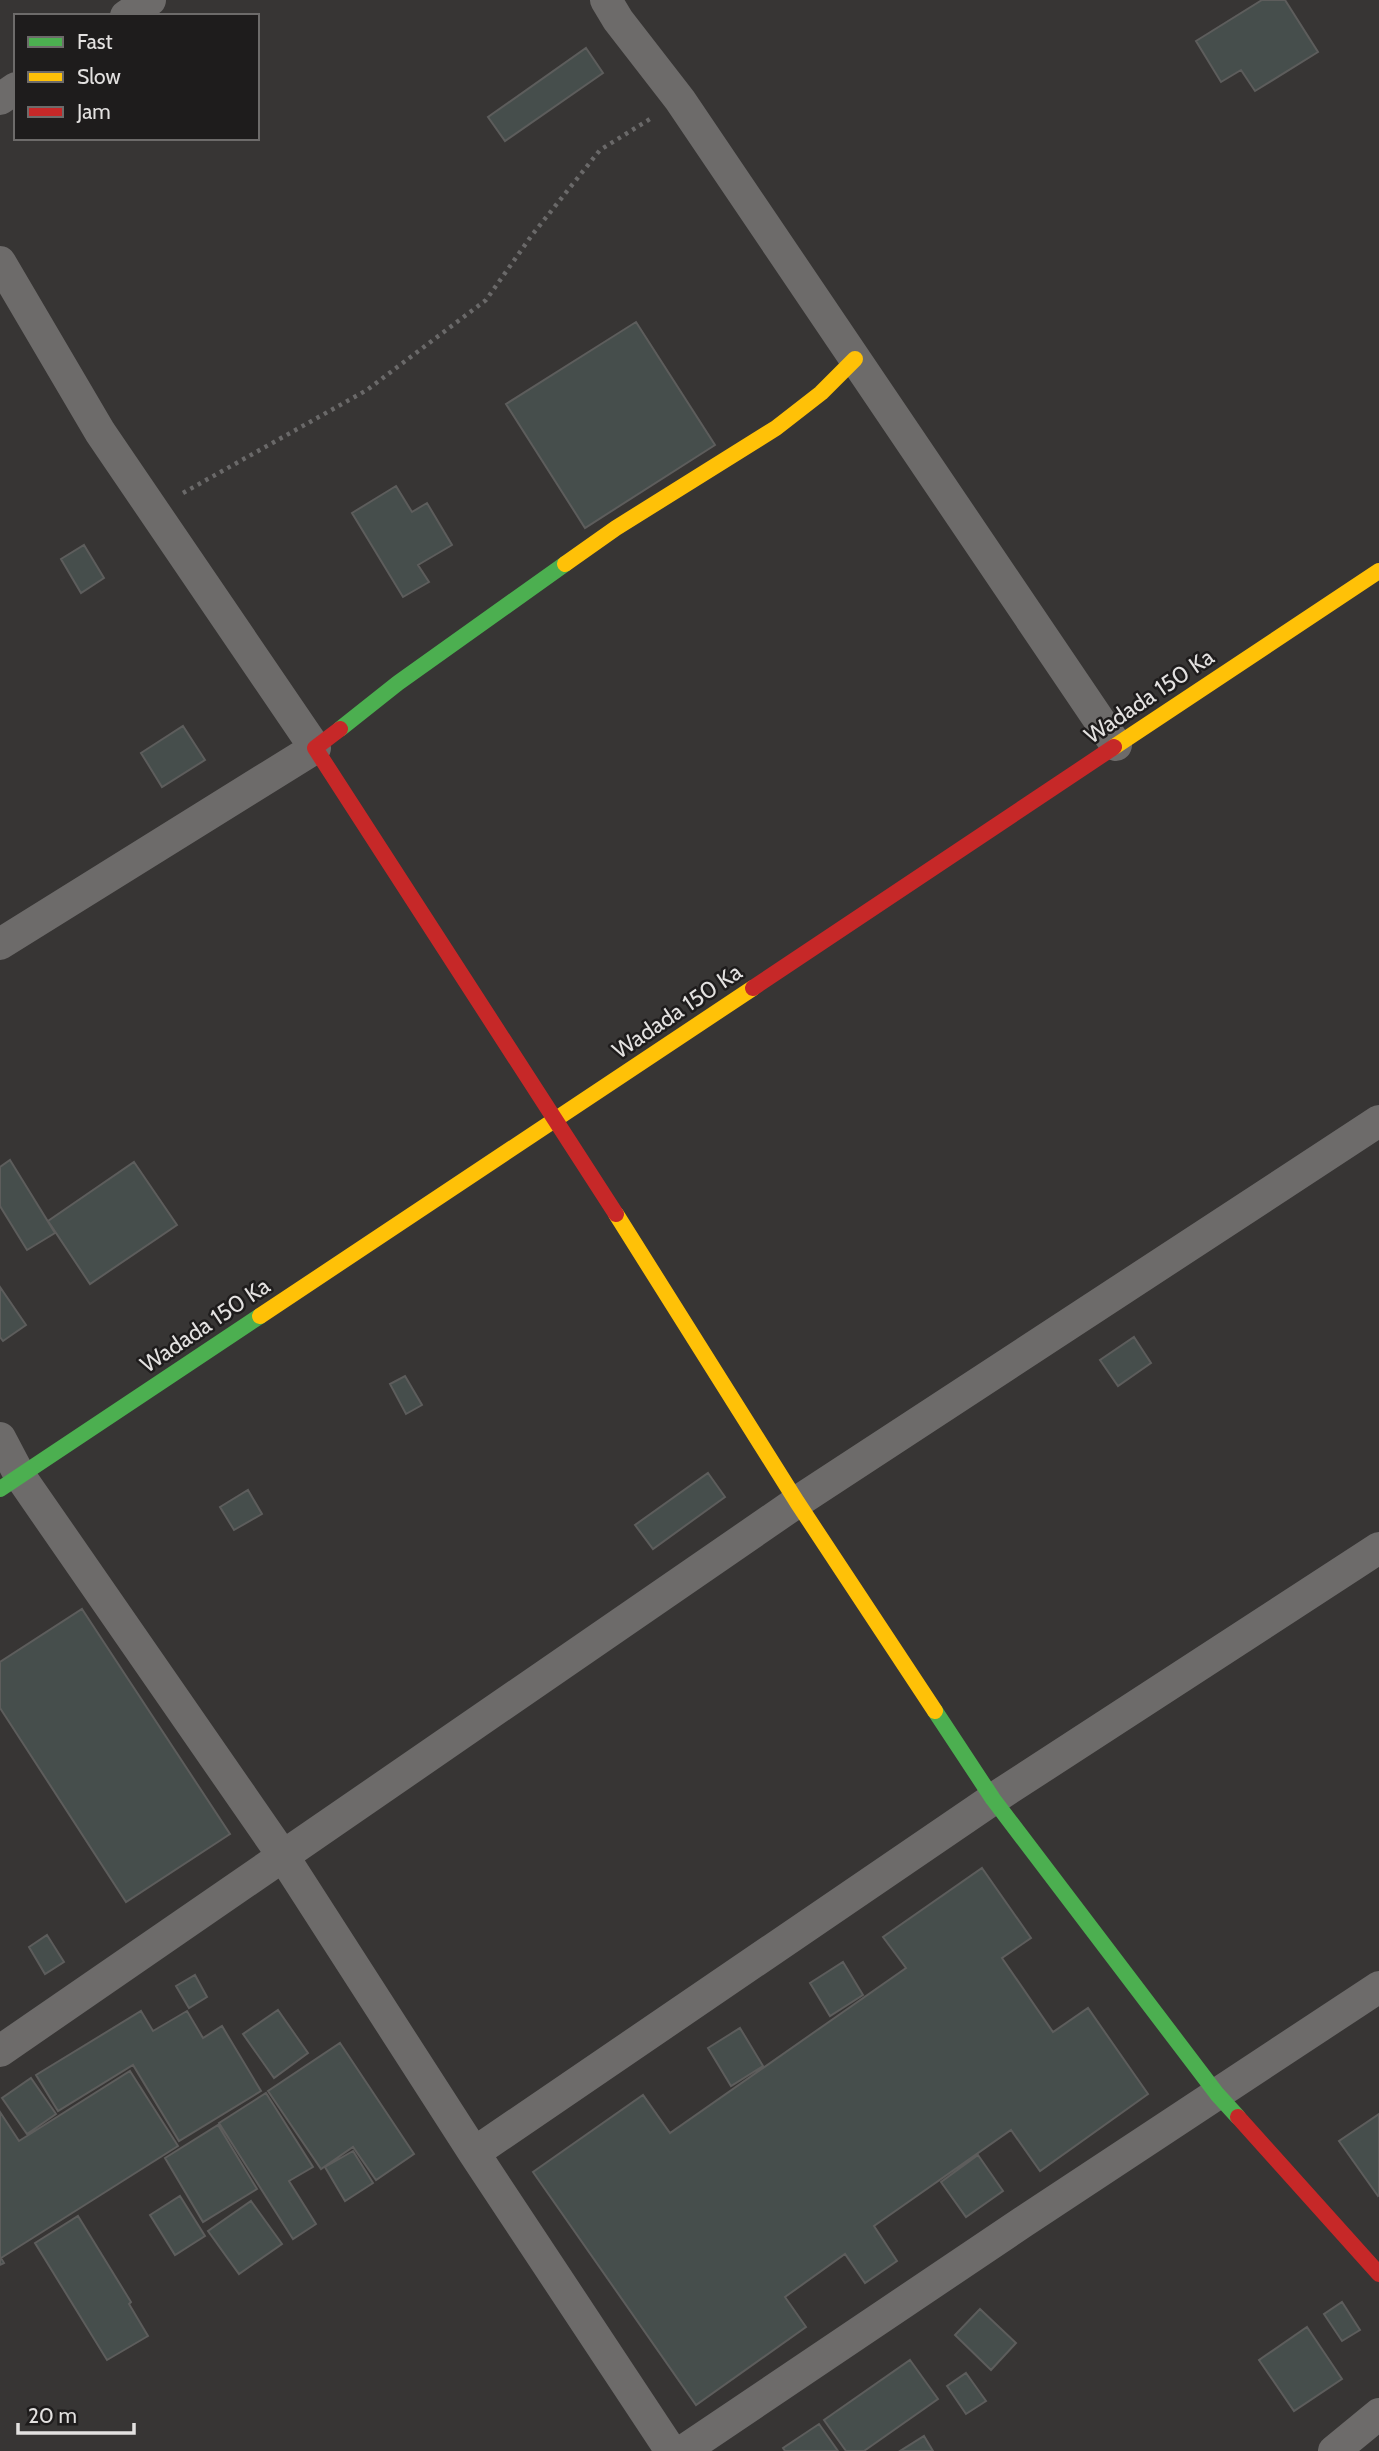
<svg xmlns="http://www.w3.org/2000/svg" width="1379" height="2451" viewBox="0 0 1379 2451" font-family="Cabin,sans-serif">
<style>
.building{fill:#464e4c;stroke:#5d5d5c;stroke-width:2}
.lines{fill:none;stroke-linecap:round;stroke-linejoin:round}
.path{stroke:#6a6969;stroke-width:4.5;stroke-dasharray:3.5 5;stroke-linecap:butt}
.street{stroke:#6d6b6a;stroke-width:32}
.fast{stroke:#4caf50;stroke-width:16}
.slow{stroke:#ffc107;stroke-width:16}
.jam{stroke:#c62828;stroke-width:16}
.labels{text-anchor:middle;stroke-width:5;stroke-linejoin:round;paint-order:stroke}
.street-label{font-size:23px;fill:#e3e1e0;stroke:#1e1c1c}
</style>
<rect width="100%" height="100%" fill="#373534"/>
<path class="building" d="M1262 0H1285L1318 52 1255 91 1241 70 1221 82 1196 41Z
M586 48 603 73 505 141 488 117Z
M636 322 715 445 585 528 506 404Z
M396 486 412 512 427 503 452 545 418 565 429 582 403 597 352 513Z
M84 545 104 578 81 593 61 559Z
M183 726 205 760 162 787 141 753Z
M10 1160 55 1233 27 1250 0 1206V1167Z
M134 1162 177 1225 90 1284 48 1221Z
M0 1287 26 1325 3 1341 0 1337Z
M1134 1337 1151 1363 1118 1386 1100 1360Z
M405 1376 422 1405 406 1414 390 1384Z
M708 1473 725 1497 653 1549 635 1525Z
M248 1490 262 1514 234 1530 220 1507Z
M82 1609 230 1834 126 1902 0 1708V1662Z
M982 1868 1031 1938 1002 1958 1053 2032 1088 2008 1148 2094 1040 2171 1011 2130 874 2226 897 2261 865 2283 845 2254 785 2297 806 2327 696 2405 533 2172 643 2095 670 2133 906 1968 883 1937Z
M47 1935 64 1962 45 1974 29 1947Z
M843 1962 863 1995 830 2016 810 1983Z
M195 1975 207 1997 189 2008 176 1986Z
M278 2010 308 2053 274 2078 243 2034Z
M141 2011 153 2031 187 2011 203 2038 222 2026 261 2091 179 2141 133 2065 58 2111 36 2075Z
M740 2028 763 2066 731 2086 708 2048Z
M340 2043 414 2154 376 2180 353 2147 321 2169 268 2091Z
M130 2071 178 2146 1 2258 4 2263 0 2265V2112L19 2141Z
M31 2078 56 2114 27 2134 2 2098Z
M266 2093 313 2167 289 2181 316 2224 293 2239 219 2123Z
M1379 2114V2195L1378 2196 1339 2141Z
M218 2125 257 2189 203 2222 165 2158Z
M353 2151 373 2183 345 2201 325 2167Z
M978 2155 1003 2191 966 2217 941 2182Z
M180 2196 205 2236 175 2255 150 2215Z
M251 2201 282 2244 239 2274 208 2231Z
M78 2216 131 2302 129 2304 148 2336 107 2360 35 2243Z
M1342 2302 1360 2330 1342 2341 1324 2314Z
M980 2309 1016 2343 991 2370 955 2335Z
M1307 2327 1342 2379 1294 2411 1259 2360Z
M910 2360 938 2399 864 2451H846L824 2420Z
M966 2373 986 2401 966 2414 947 2386Z
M819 2424 838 2451H785L783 2448Z
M924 2436 933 2451H900Z"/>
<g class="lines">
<path class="path" d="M183 493 367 390 486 300 532 235 600 150 650 119"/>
<path class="street" d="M606 0 618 20 680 100 1116 745
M126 16 150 0
M0 99 16 88
M0 262 100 432 315 748 0 944
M0 1438 20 1476 283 1856 474 2153 671 2451
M0 2051 797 1502 1379 1121
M474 2153 993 1799 1379 1548
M683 2451 1023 2222 1379 1987
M1334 2451 1379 2414"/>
<path class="fast" d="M340 729 398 683 565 564
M0 1489 260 1316
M935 1711 993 1799 1217 2094 1238 2117"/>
<path class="slow" d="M565 564 616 528 776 428 821 393 855 359
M1114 747 1379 571
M616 1214 797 1502 935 1711
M260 1316 753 988"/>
<path class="jam" d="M340 729 315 748 616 1214
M753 988 1114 747
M1238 2117 1379 2274"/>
</g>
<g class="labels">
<g class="street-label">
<text transform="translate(1149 696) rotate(-34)" y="8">Wadada 150 Ka</text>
<text transform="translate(677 1011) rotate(-34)" y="8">Wadada 150 Ka</text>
<text transform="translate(205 1325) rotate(-34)" y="8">Wadada 150 Ka</text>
</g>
</g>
<rect x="14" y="14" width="245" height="126" fill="#1e1c1c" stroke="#6d6b6a" stroke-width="2"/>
<rect x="28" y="37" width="35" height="10" fill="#4caf50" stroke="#6d6b6a" stroke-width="2"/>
<text x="77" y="49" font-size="21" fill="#e3e1e0">Fast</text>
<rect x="28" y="72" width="35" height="10" fill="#ffc107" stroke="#6d6b6a" stroke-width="2"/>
<text x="77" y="84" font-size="21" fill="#e3e1e0">Slow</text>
<rect x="28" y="107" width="35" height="10" fill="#c62828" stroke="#6d6b6a" stroke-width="2"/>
<text x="77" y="119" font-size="21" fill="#e3e1e0">Jam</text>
<path d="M18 2423v10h116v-10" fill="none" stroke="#e3e1e0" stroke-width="3.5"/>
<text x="28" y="2423" font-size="21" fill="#e3e1e0" stroke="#1e1c1c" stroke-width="5" paint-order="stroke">20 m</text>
</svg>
